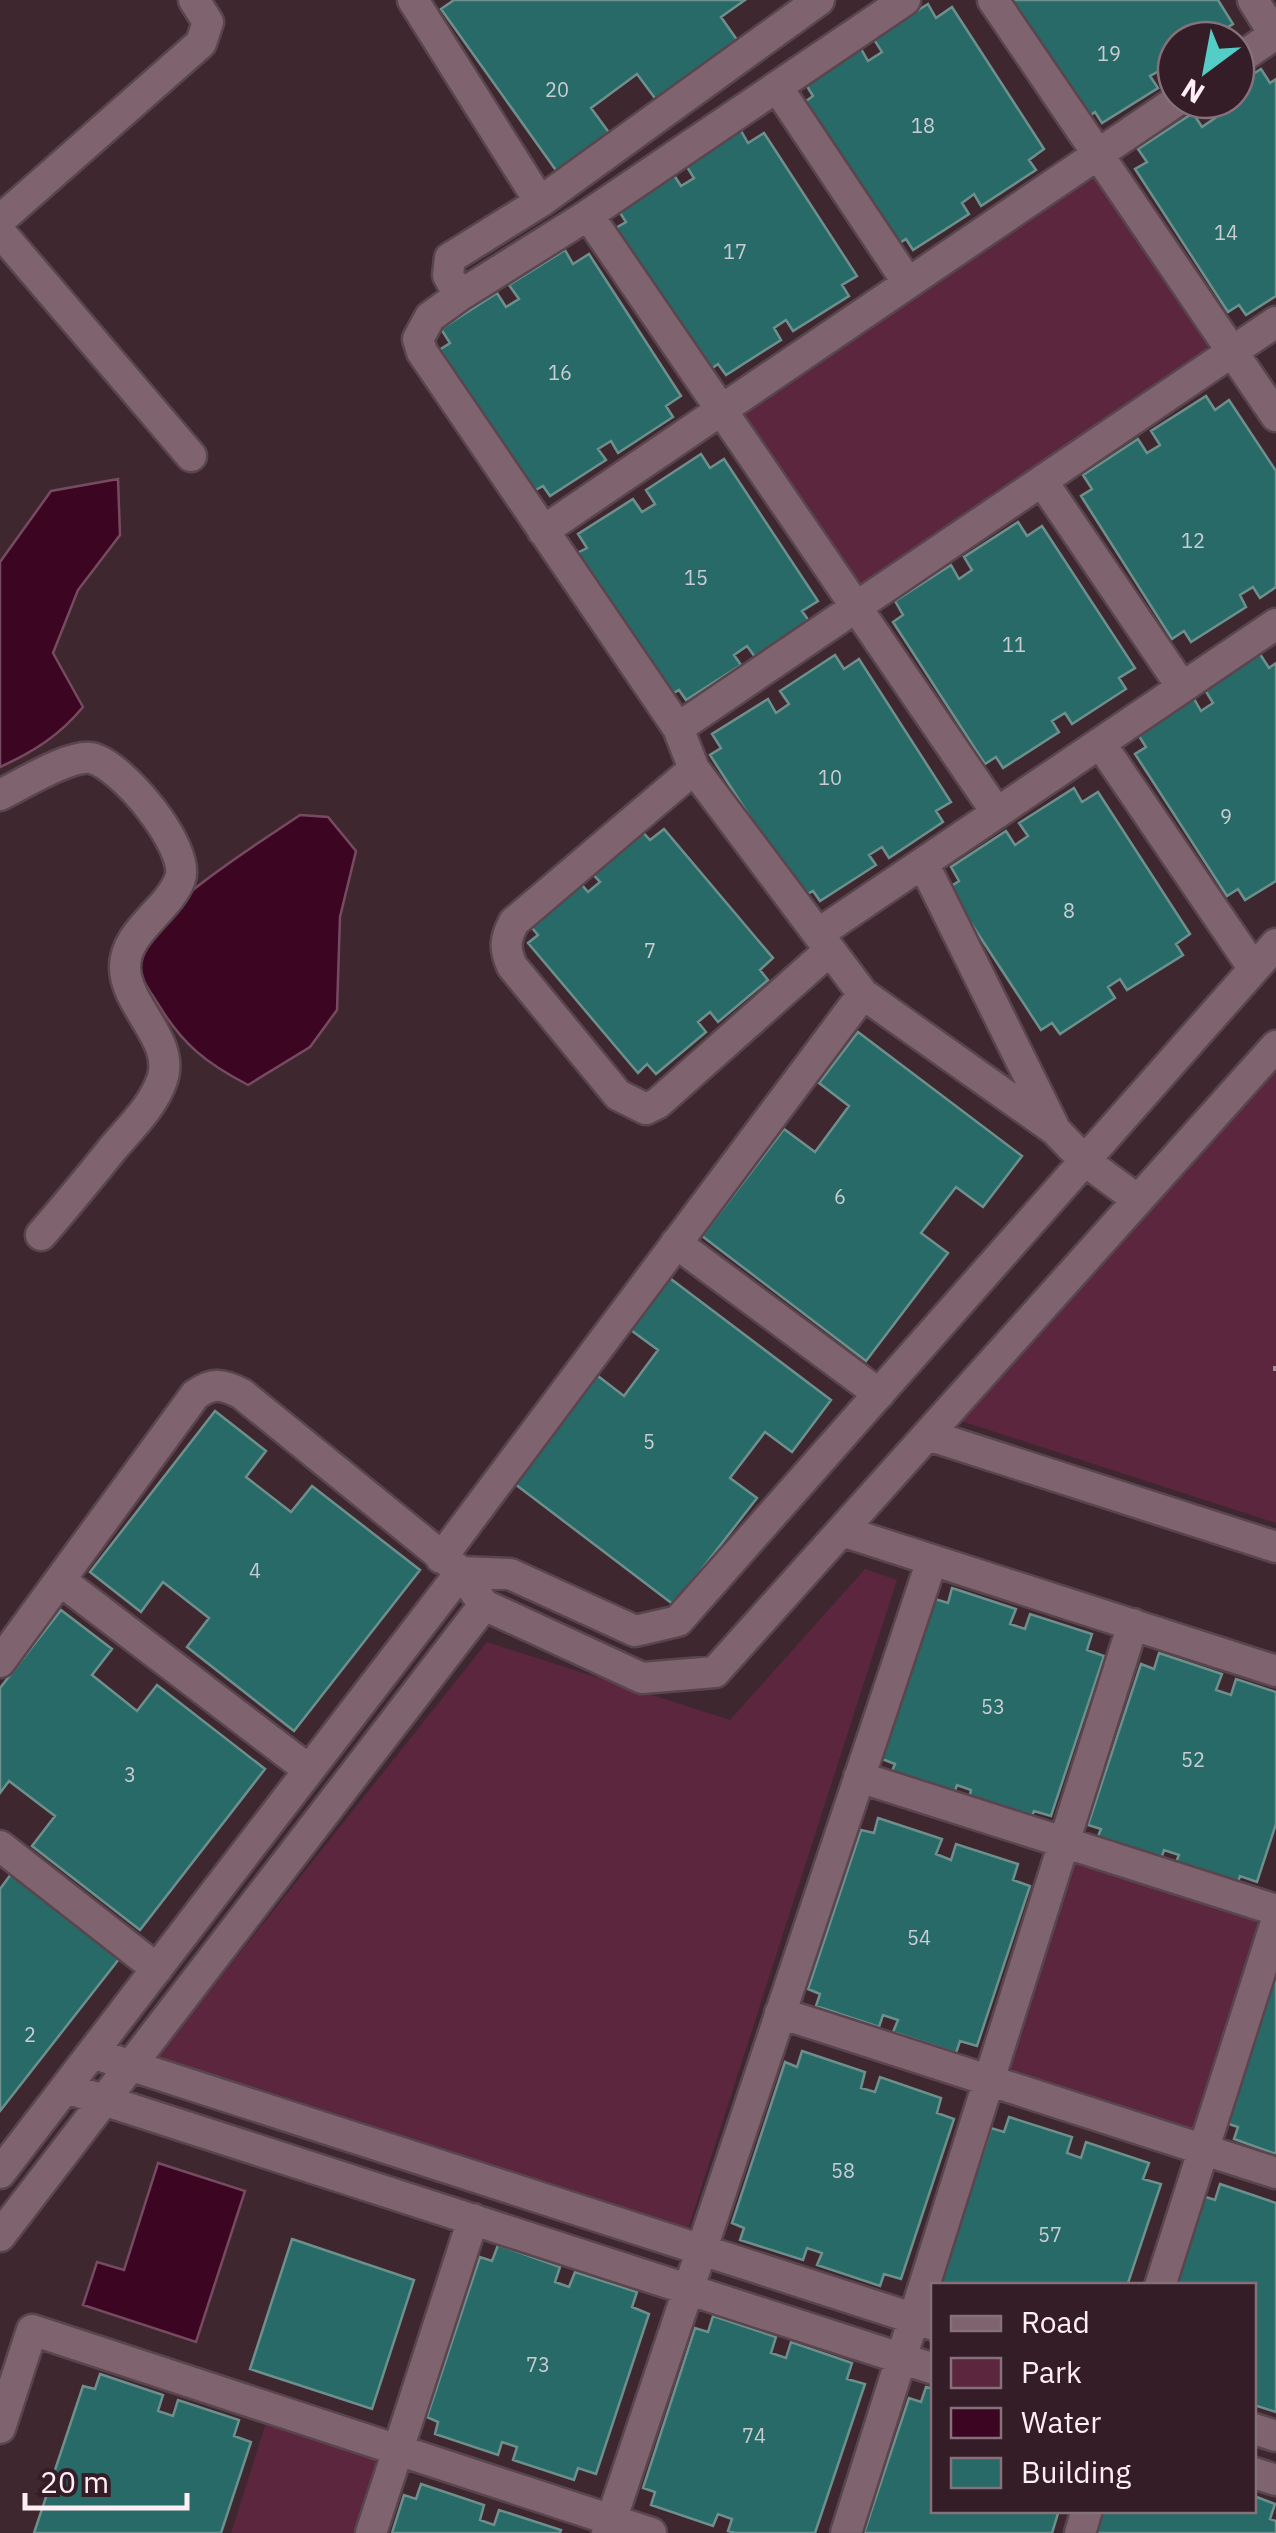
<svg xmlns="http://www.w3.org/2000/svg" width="1276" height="2533" viewBox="0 0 1276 2533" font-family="'IBM Plex Sans',sans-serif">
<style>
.green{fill:#5b263e}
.water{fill:#3c0522;stroke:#764b61;stroke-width:2.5}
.building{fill:#286a67;stroke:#6d908d;stroke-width:2.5}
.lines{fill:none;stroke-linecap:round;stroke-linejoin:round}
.service-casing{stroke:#59454d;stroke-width:35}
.minor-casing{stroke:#59454d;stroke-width:35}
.path{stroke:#a38e96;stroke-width:6;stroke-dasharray:5 5;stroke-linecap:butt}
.service{stroke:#7f636e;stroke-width:30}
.minor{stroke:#7f636e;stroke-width:30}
.labels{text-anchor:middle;stroke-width:8;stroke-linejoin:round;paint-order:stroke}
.number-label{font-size:20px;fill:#c9cdd1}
</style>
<rect width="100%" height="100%" fill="#3f2730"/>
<path class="green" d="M1091 169 1217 352 862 593 737 411Z
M1276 1072V1523L961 1421Z
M865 1569 897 1580 688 2229 157 2057 487 1642 730 1720Z
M1071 1857 1262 1920 1194 2134 1003 2072Z
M267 2420 386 2458 362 2533H231Z"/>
<path class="water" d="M118 479 120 535 78 590 53 653 83 707C59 736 33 752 0 767V562L51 491Z
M300 815 328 817 356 851 340 917 337 1010 310 1047 248 1085C206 1063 183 1045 158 1004 148 988 137 975 139 955 143 913 264 840 300 815Z
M158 2163 245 2191 196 2342 83 2305 97 2262 124 2270Z"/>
<path class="building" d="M454 0H745L721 17 742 47 660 105 637 74 591 108 613 138 560 176 441 9Z
M1006 0H1218L1233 24 1218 33 1222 40H1176V76L1170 79 1163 69 1150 76 1158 88 1102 123 1095 112 1084 120Z
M928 4 936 18 952 7 1044 149 1029 160 1036 170 981 206 974 194 962 203 969 214 913 250 906 239 895 246 802 104 813 96 805 83 860 47 868 61 882 52 873 38Z
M1261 69 1270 83 1276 79V296L1246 315 1239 305 1228 312 1135 169 1147 162 1138 149 1193 113 1202 127 1215 118 1207 104 1213 100H1236V85Z
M740 129 748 143 764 133 857 276 842 285 849 296 793 331 786 320 774 328 781 340 726 375 718 364 707 372 614 229 626 222 617 208 672 172 681 186 694 178 685 164Z
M565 250 573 264 589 254 681 396 666 406 673 417 618 453 611 441 598 449 606 460 550 496 543 486 532 492 439 350 450 343 441 329 497 293 506 307 519 299 509 285Z
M1206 396 1215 410 1229 400 1276 471V587L1260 598 1253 587 1240 595 1246 607 1191 642 1184 631 1172 639 1081 496 1092 489 1083 475 1138 439 1147 453 1160 445 1151 431Z
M701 454 710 468 724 459 818 601 802 611 809 621 755 657 747 646 734 655 741 665 686 700 679 690 667 697 575 554 587 548 578 534 633 499 642 512 655 504 646 490Z
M1018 522 1027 536 1042 526 1135 668 1119 678 1126 689 1072 724 1065 713 1052 721 1059 732 1003 768 996 757 985 764 893 622 903 615 895 601 951 565 959 579 972 570 964 557Z
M1260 654 1269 668 1276 663V881L1245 900 1238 889 1227 896 1135 754 1146 747 1137 733 1193 697 1201 711 1213 703 1205 690Z
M835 655 844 669 859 659 951 802 936 811 943 822 889 858 882 847 869 855 876 865 820 901 813 891 802 897 710 755 721 748 712 734 768 699 776 713 789 704 780 691Z
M1074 788 1082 802 1098 792 1190 934 1176 944 1183 955 1127 990 1120 979 1108 987 1115 998 1060 1034 1052 1023 1041 1030 948 888 959 881 951 867 1006 831 1015 845 1028 836 1019 823Z
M639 828 650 840 664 829 773 958 760 970 768 980 718 1022 710 1012 698 1022 706 1032 656 1074 647 1064 638 1073 528 943 538 935 527 922 577 879 588 892 600 882 589 870Z
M858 1032 1022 1156 983 1207 956 1187 921 1233 948 1253 866 1361 702 1236 784 1129 815 1152 849 1106 819 1083Z
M667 1276 831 1400 792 1452 765 1432 730 1478 757 1498 674 1605 511 1481 594 1373 624 1396 658 1350 628 1328Z
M215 1411 266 1451 246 1477 291 1512 312 1486 420 1570 294 1731 187 1647 209 1618 163 1582 141 1612 90 1572Z
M952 1588 1016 1609 1010 1624 1025 1629 1030 1614 1092 1634 1087 1650 1104 1656 1051 1816 1034 1811 1029 1823 968 1802 971 1790 957 1785 953 1797 890 1776 895 1764 882 1759 935 1599 948 1603Z
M61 1610 112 1649 92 1675 137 1711 157 1685 265 1769 140 1930 32 1846 55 1816 9 1781 0 1793V1688Z
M1159 1653 1222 1674 1216 1690 1231 1695 1236 1679 1276 1692V1824L1257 1882 1240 1876 1236 1888 1174 1867 1179 1855 1164 1850 1160 1862 1096 1841 1101 1829 1088 1825 1141 1664 1154 1669Z
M878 1818 942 1839 936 1854 951 1860 956 1844 1018 1864 1013 1880 1030 1886 977 2046 960 2041 956 2053 893 2032 898 2020 883 2015 879 2027 816 2006 820 1994 808 1989 861 1830 874 1833Z
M11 1874 119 1959 0 2111V1889Z
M1276 1969V2154L1234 2139 1238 2127 1226 2123Z
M802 2051 865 2072 861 2088 875 2092 880 2077 941 2098 937 2113 954 2119 901 2279 884 2274 880 2286 817 2265 822 2253 807 2248 803 2260 740 2240 744 2228 732 2223 785 2062 797 2067Z
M1009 2117 1072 2137 1067 2153 1081 2158 1086 2142 1149 2163 1143 2179 1161 2184 1127 2286H939L991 2128 1004 2132Z
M1220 2184 1276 2203V2412L1254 2405V2286H1173L1203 2196 1215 2200Z
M292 2239 414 2280 372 2409 250 2369Z
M498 2245 560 2267 555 2282 569 2287 575 2272 637 2292 632 2307 649 2314 596 2474 578 2468 574 2480 513 2460 517 2447 502 2442 498 2455 435 2434 438 2422 427 2417 480 2257 492 2261Z
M713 2316 776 2337 771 2353 786 2358 791 2342 852 2363 847 2379 865 2384 815 2533H735L728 2531 732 2519 718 2514 713 2526 651 2505 655 2492 643 2488 695 2328 708 2332Z
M100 2374 163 2395 158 2411 173 2416 178 2400 239 2420 234 2436 251 2442 221 2533H34L83 2386 95 2389Z
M926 2387 934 2389V2510H1059L1052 2533H864L909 2398 921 2402Z
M421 2484 484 2505 480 2520 494 2525 499 2510 561 2530 560 2533H392L404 2495 416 2499Z
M1254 2496 1275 2504 1270 2519 1276 2521V2533H1096L1104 2510H1254Z"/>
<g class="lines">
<g class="service-casing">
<path id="service" d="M676 1243 879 1394"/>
</g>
<g class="minor-casing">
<path id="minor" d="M413 0 540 202
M993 0 1276 416
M1253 0 1276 37
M1236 61 1274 35
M777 87 908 283
M588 215 997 813
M0 220 201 43 208 22 194 0
M0 232 191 456
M459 296 448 275 450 258 540 202 819 0
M1042 481 1182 687
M543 531 1178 100
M678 728 1276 322
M1100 743 1254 969
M694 769 514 922C505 939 504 948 512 966L618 1095 646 1109 658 1103 830 950
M0 795C21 785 68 755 91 758 122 764 191 849 180 879 168 911 124 932 125 968 126 1007 176 1041 162 1080 153 1106 131 1127 114 1147 90 1177 66 1206 41 1235
M923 863 1053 1125
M818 934 1276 624
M863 994 694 769 678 728 422 352 418 339 430 317 459 296 588 215 905 0
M928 1435 1276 1547
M842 1531 1276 1671
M441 1558 863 994 1055 1130 1085 1161 1138 1200
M461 1572 510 1574 635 1631 678 1621 1276 944
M60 1580 309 1770
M0 1662 195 1395C213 1382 223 1384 242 1394L461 1572 484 1605 642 1678 715 1672 1276 1046
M859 1777 1276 1910
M0 1846 157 1969
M780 2013 1276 2173
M92 2053 934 2325
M66 2088 934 2369
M0 2173 461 1572
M0 2236 484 1605
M1160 2286 1276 1922
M0 2428 32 2330 651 2533
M1254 2429 1276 2436
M1254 2473 1276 2480
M371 2533 473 2219
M607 2533 932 1560
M846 2533 1133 1624
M1080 2533 1087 2510"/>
</g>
<path class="path" d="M1276 1366V1374"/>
<use href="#service" class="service"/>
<use href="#minor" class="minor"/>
</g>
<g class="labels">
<g class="number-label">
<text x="1109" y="61">19</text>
<text x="557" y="97">20</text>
<text x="923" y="133">18</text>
<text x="1226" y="240">14</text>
<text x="735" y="259">17</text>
<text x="560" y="380">16</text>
<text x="1193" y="548">12</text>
<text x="696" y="585">15</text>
<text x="1014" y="652">11</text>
<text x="830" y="785">10</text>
<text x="1226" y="824">9</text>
<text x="1069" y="918">8</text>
<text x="650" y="958">7</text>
<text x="840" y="1204">6</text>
<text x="649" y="1449">5</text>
<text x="255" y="1578">4</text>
<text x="993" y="1714">53</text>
<text x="1193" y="1767">52</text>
<text x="130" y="1782">3</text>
<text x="919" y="1945">54</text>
<text x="30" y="2042">2</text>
<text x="843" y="2178">58</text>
<text x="1050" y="2242">57</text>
<text x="538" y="2372">73</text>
<text x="754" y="2443">74</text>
</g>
</g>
<rect x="931" y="2283" width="325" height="230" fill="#341d27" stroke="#857179" stroke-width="2.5"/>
<rect x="951" y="2316" width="50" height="15" fill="#7f636e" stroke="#857179" stroke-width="2.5"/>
<text x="1021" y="2333" font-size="30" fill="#ffeef4">Road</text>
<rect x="951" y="2358" width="50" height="30" fill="#5b263e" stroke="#857179" stroke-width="2.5"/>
<text x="1021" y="2383" font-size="30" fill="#ffeef4">Park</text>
<rect x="951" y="2408" width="50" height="30" fill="#3c0522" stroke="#857179" stroke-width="2.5"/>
<text x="1021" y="2433" font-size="30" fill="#ffeef4">Water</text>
<rect x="951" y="2458" width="50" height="30" fill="#286a67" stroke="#857179" stroke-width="2.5"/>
<text x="1021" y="2483" font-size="30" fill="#ffeef4">Building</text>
<g transform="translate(1206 70) rotate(212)"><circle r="48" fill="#341d27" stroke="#857179" stroke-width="2.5"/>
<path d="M0-8L18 38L0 25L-18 38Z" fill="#54cdc7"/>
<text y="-15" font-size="28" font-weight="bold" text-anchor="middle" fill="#ffeef4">N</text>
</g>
<path d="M25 2493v15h162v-15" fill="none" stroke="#ffeef4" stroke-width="5"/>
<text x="40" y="2493" font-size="30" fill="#ffeef4" stroke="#341d27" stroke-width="8" paint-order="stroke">20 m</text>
</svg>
